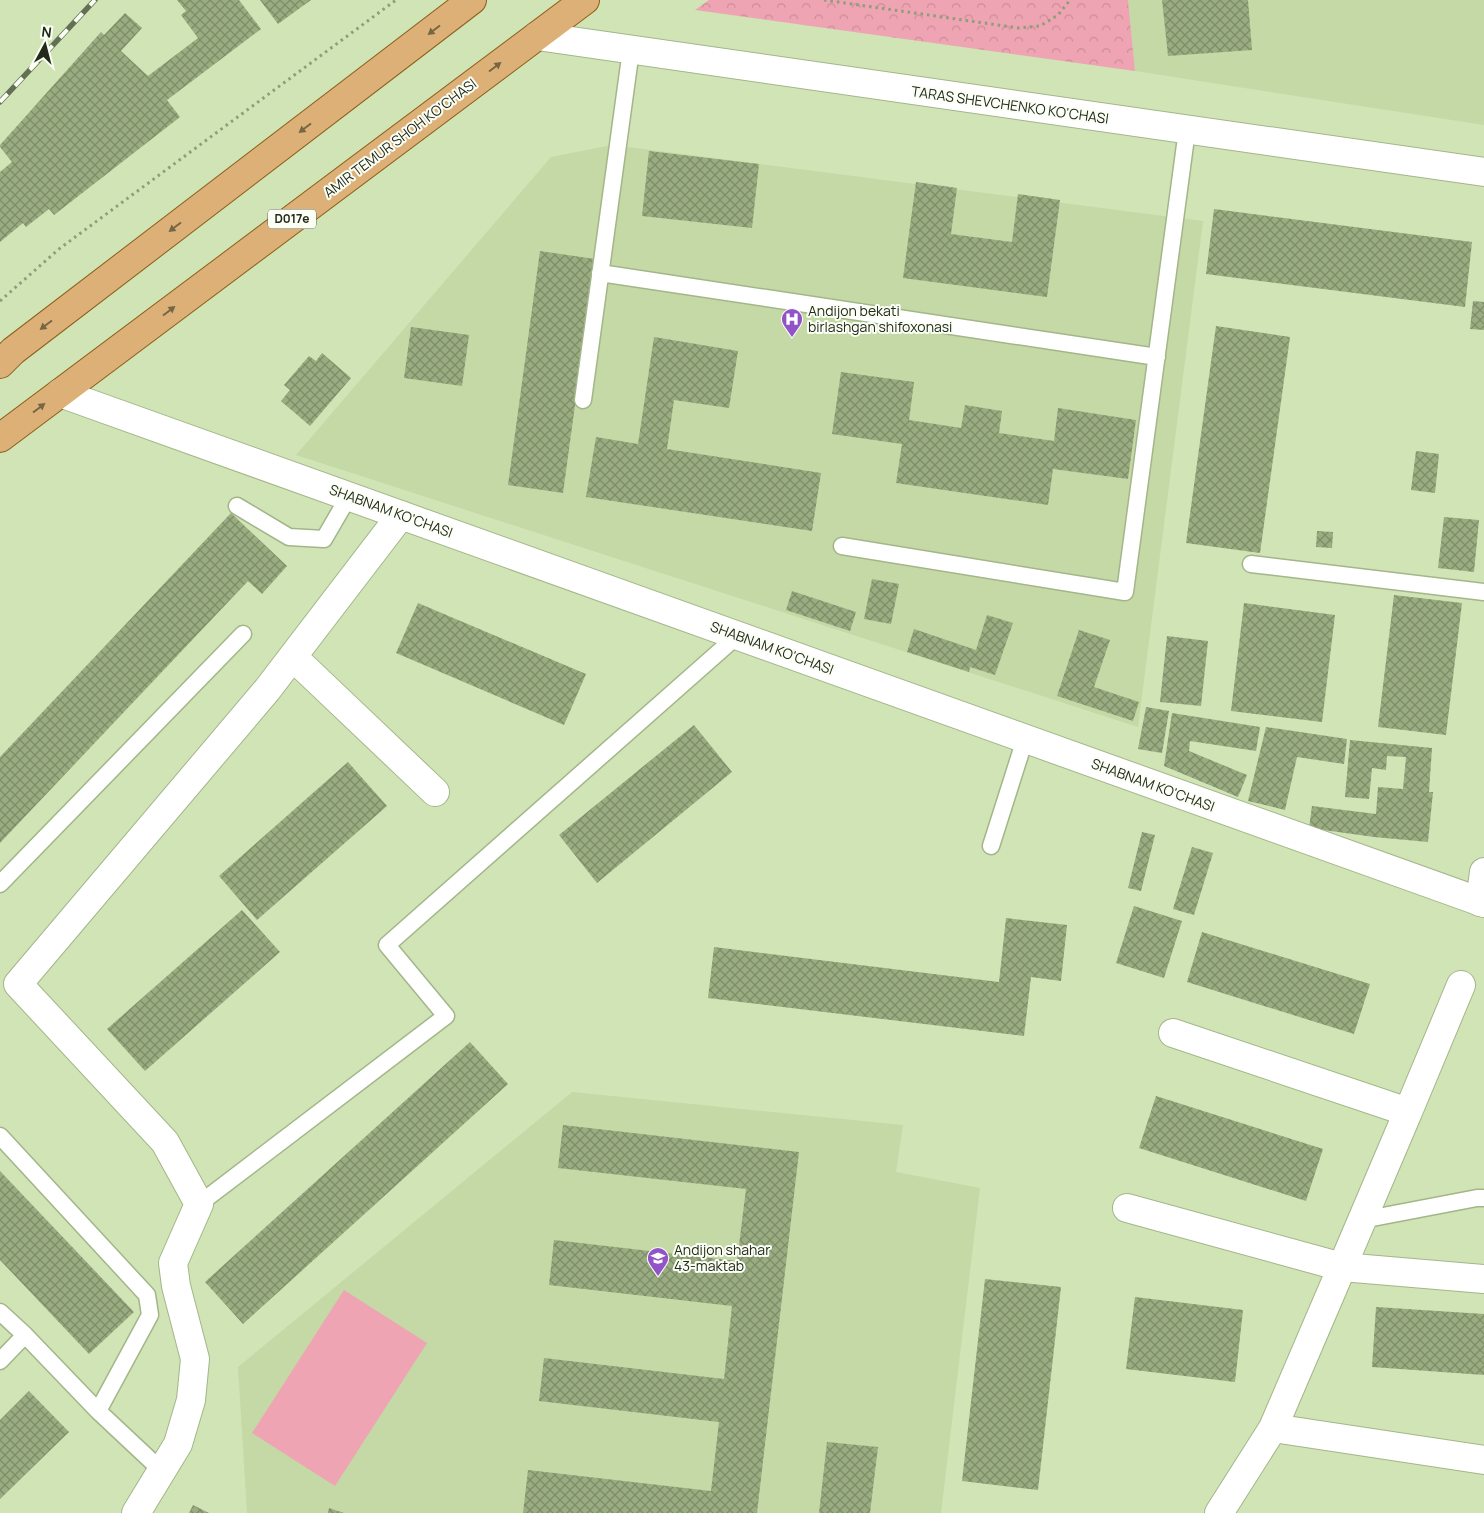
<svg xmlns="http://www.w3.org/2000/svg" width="1484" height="1513" viewBox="0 0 1484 1513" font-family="Manrope,sans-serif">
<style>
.built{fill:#c4d9a5}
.park{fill:url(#park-crowns)}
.garden{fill:#eea4b2}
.building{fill:url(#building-cross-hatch)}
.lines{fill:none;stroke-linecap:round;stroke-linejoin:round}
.service-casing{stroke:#a3b689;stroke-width:19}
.minor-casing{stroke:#a3b689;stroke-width:30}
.tertiary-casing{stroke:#a3b689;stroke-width:30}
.primary-casing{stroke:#8c5f1a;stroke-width:30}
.path{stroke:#8e9d7a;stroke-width:3;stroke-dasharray:2.5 4;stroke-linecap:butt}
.service{stroke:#fff;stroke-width:16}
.minor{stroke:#fff;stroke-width:28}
.tertiary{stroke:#fff;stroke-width:28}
.primary{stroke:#dcb076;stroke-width:28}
.rail-casing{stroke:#647054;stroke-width:5.5}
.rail{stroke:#fafef5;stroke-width:4;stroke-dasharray:11;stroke-linecap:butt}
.oneway{fill:#766643}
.labels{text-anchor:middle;stroke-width:4;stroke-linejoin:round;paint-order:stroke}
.shield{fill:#fafef5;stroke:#646a5b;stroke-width:1}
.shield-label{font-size:12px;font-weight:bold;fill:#232a19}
.street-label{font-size:14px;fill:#232a19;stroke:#fafef5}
.poi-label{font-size:14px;fill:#232a19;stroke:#fafef5;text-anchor:start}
</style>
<defs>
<pattern id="park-crowns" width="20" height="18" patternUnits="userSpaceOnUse" patternTransform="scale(1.25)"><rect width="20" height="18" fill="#eea4b2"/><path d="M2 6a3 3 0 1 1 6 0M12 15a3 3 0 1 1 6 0" fill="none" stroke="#cc8d98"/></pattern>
<pattern id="building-cross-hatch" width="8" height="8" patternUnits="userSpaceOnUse" patternTransform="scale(1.25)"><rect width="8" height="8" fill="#9aad81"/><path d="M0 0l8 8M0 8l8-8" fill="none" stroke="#7d8d69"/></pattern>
</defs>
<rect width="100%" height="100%" fill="#d0e4b6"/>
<path class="built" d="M1128 0H1484V125L1135 71Z
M612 145 1203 221 1138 727 296 455 551 157Z
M572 1092 903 1125 896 1172 980 1188 941 1513H247L238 1367Z"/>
<path class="park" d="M709 0H1128L1135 71 695 10Z"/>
<path class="garden" d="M344 1290 427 1343 335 1486 252 1433Z"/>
<path class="building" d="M177 0H239L261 29 167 100 180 117 54 215 49 209 26 227 23 223 0 242V172L12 162 0 147V145L101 32 104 35 125 13 142 28 121 51 148 76 198 38 181 15 186 11Z
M260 0H311L278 24Z
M1162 0H1248L1252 50 1168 56Z
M649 151 759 164 752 228 642 216Z
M916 182 957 188 951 234 1012 242 1018 194 1060 200 1047 297 903 278Z
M1214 209 1472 242 1465 307 1206 274Z
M540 251 595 259 563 493 508 485Z
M1473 301 1484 302V330L1470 329Z
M1216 326 1290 337 1260 553 1186 543Z
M411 327 469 335 462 386 404 378Z
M654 337 738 351 729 408 674 400 667 449 821 473 812 531 586 497 596 437 638 444Z
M322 353 351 378 310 426 281 401 290 390 284 385 309 356 316 361Z
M841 372 914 382 909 420 961 428 965 405 1002 411 999 433 1054 441 1058 408 1136 420 1128 479 1053 469 1048 505 896 483 902 444 832 434Z
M1416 451 1439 454 1435 493 1411 490Z
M231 513 287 566 262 594 248 581 0 843V757Z
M1444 517 1479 520 1474 572 1438 568Z
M1317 531 1333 532 1332 548 1316 547Z
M872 579 899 584 891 624 864 619Z
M792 591 856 612 850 631 786 610Z
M1394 595 1462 603 1446 735 1378 727Z
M418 603 586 674 564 725 396 653Z
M1244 603 1335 615 1322 722 1231 711Z
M987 615 1013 623 995 675 970 667 969 672 907 652 914 629 976 650Z
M1079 630 1110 640 1094 687 1139 702 1133 721 1057 696Z
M1167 636 1208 641 1201 706 1160 702Z
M1146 707 1169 711 1162 753 1138 749Z
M1172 713 1260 727 1256 751 1190 741 1189 751 1247 775 1238 797 1164 766Z
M694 725 732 772 597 883 559 835Z
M1266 727 1347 739 1344 764 1297 757 1285 810 1248 801Z
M1350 740 1432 748 1429 792H1433L1428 842 1374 837 1309 828 1312 806 1376 814 1378 787 1403 789 1406 757 1387 756 1386 770 1372 768 1369 799 1345 797Z
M348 762 387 806 257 920 219 876Z
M1142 832 1155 835 1141 891 1128 888Z
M1192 847 1213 853 1194 915 1173 909Z
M1134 906 1182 921 1164 978 1116 963Z
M242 910 280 952 145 1071 107 1029Z
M1006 918 1067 925 1061 981 1031 977 1024 1036 708 998 714 947 999 982Z
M1202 932 1370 984 1354 1034 1187 982Z
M470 1042 508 1084 243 1324 205 1282Z
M1156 1096 1323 1149 1306 1201 1139 1148Z
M563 1125 799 1152 757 1513H523L528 1470 711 1491 719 1422 539 1401 544 1358 724 1379 732 1306 549 1285 554 1240 737 1261 746 1189 558 1168Z
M0 1171 134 1312 89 1354 0 1260Z
M985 1279 1061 1287 1038 1490 962 1481Z
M1135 1297 1243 1310 1235 1382 1126 1369Z
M1376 1307 1484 1314V1375L1372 1367Z
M29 1391 69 1432 0 1499V1420Z
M827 1442 878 1447 870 1513H819Z
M193 1505 209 1513H189Z
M329 1508 344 1513H328Z"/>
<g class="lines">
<g class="service-casing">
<path id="service" d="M600 273 1157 357
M583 400 631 50
M237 506 289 537 324 539 349 496
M842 546 1125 592 1187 130
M1251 564 1484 592
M991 846 1025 739
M0 884 243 634
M0 1136 147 1295 150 1315 98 1411
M199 1204 446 1016 387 945 737 636
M1362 1220 1477 1198H1484
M0 1312 25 1335 98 1411 162 1471
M0 1361 25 1335"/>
</g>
<g class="minor-casing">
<path id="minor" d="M293 657 435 792
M1480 902 1484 872
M1173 1033 1408 1112 1342 1267 1484 1279
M1408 1112 1461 985
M1127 1208 1342 1267 1273 1428
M136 1513 178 1444 191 1400 195 1359 176 1286 173 1263 199 1204 165 1142 18 984 267 690 401 515
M1219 1513 1273 1428 1484 1460"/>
</g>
<g class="tertiary-casing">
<path id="tertiary" d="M537 36 1484 172
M60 393 1484 903"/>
</g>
<g class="primary-casing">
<path id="primary" d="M0 364 13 351 472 0
M0 438 585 0"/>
</g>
<path class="path" d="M824 0 1019 28 1040 26 1058 15 1070 0
M0 301 59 249 396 0"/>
<use href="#service" class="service"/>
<use href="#minor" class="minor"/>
<use href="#tertiary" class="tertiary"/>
<use href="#primary" class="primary"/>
<g class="rail-casing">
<path id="rail" d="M0 102 95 0"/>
</g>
<use href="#rail" class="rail"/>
</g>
<defs><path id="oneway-solid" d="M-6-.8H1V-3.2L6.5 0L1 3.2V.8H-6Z" transform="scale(1.25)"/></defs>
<g class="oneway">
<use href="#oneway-solid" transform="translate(434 30) rotate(143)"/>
<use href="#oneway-solid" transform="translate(495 67) rotate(-37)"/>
<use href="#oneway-solid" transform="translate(305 128) rotate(143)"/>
<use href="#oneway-solid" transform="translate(175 227) rotate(143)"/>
<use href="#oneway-solid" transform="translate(169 311) rotate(-37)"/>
<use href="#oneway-solid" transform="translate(46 325) rotate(143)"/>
<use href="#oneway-solid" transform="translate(39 408) rotate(-37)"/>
</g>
<defs>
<g id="hospital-pin" transform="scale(1.125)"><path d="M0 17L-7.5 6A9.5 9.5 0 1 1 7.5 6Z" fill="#9252c8" stroke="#fafef5"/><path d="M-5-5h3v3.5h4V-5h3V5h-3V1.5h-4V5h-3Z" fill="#fff"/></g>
<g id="school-pin" transform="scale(1.125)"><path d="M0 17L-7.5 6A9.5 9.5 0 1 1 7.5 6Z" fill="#9252c8" stroke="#fafef5"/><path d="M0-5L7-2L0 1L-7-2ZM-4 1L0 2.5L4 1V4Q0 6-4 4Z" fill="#fff"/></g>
</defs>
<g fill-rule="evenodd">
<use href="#hospital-pin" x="792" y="319"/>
<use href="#school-pin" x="658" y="1258"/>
</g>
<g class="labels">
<rect class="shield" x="268" y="209.5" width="48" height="19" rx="4"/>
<g class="shield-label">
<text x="292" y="223">D017e</text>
</g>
<g class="street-label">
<text transform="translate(1010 105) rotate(8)" y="5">TARAS SHEVCHENKO KO'CHASI</text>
<text transform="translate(400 138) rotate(-37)" y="5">AMIR TEMUR SHOH KO'CHASI</text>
<text transform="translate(391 511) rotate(20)" y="5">SHABNAM KO'CHASI</text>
<text transform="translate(772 648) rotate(20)" y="5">SHABNAM KO'CHASI</text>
<text transform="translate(1153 785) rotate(20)" y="5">SHABNAM KO'CHASI</text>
</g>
<g class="poi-label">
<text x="808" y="316">Аndijon bekati<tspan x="808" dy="16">birlashgan shifoxonasi</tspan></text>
<text x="674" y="1255">Andijon shahar<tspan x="674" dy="16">43-maktab</tspan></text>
</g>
</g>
<g transform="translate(45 45) rotate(7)" stroke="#fafef5" stroke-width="4" paint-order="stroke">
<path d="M0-4L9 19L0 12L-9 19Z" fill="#232a19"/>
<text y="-8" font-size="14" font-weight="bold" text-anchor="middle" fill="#232a19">N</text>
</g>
</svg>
